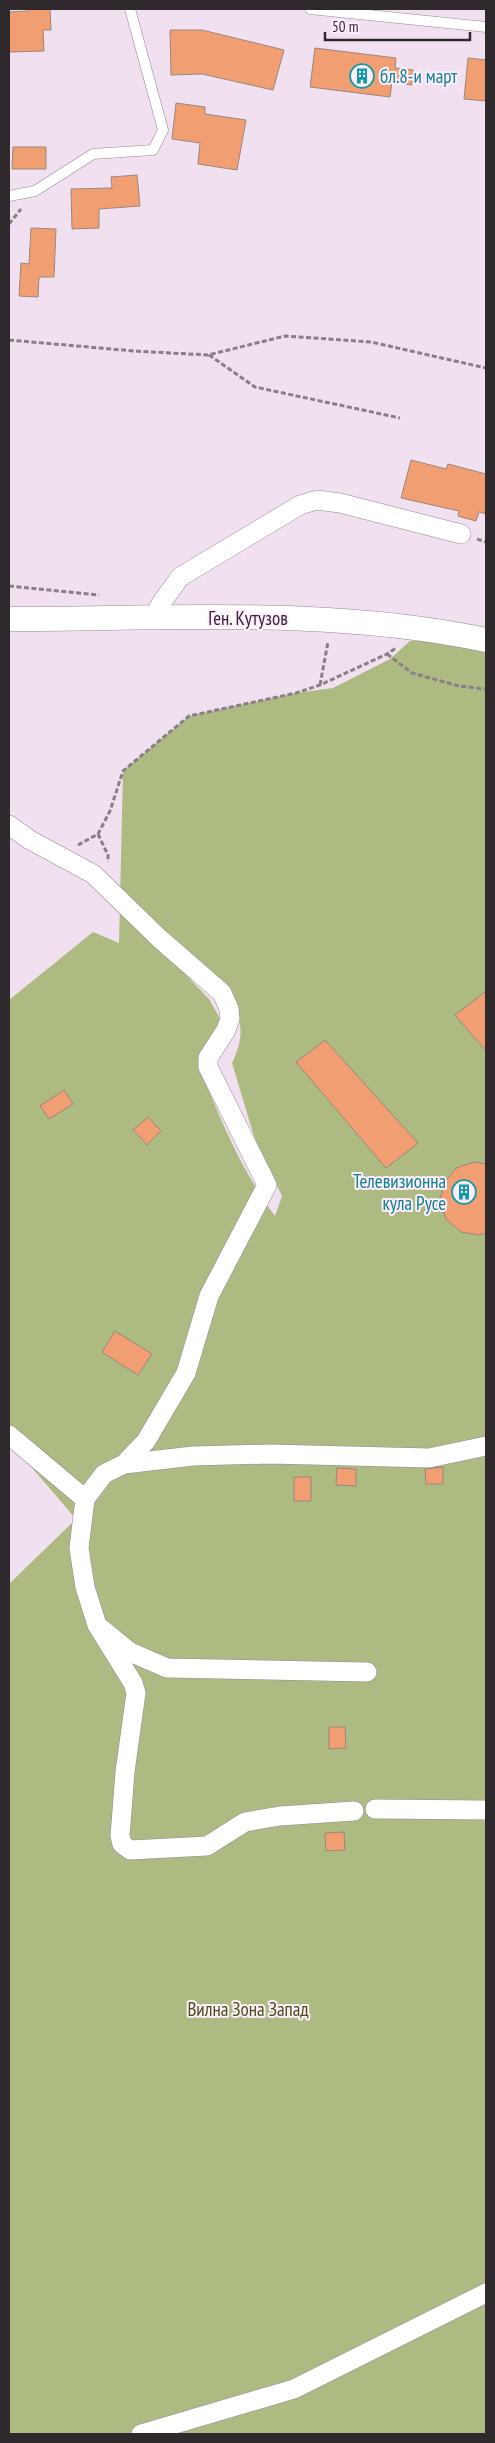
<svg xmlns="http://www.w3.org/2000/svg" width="495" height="2443" viewBox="0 0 495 2443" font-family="'PT Sans Narrow',sans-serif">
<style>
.green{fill:#adbb83;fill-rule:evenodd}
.building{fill:#f19f72;stroke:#9a877d}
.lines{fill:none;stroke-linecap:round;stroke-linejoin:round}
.service-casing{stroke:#968795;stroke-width:11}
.minor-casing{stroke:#968795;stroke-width:20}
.tertiary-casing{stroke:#968795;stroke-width:25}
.path{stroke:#8a7f88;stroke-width:3;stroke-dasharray:5 2.5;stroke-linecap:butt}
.service{stroke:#fff;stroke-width:10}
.minor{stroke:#fff;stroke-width:19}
.tertiary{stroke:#fff;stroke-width:24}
.labels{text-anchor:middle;stroke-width:4;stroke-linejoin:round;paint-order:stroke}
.culture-label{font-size:19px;fill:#0d838f;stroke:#ffedfd;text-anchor:start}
.street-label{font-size:19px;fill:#2f292e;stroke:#ffedfd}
.park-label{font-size:19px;fill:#455111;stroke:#ffedfd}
</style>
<rect width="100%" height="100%" fill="#f1e0ef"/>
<path class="green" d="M486 640V2434H9V1584L76 1519 9 1441V1000L93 932 119 943 123 771 189 716 296 693 333 688 390 659 410 641ZM196 971C228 1002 255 1015 232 1063L256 1143 282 1196 275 1216C242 1172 219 1117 199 1066L222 1022 209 999 190 979Z"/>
<path class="building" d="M28 9H50L51 30H43L44 51 9 52V12L28 11Z
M170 30H202L284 50 273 90 202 74 171 75Z
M315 48 396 58 395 68 413 70 412 85 392 82 390 97 310 87Z
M468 58 486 60V101L464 99Z
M176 103 205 107V114L246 120 237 170 198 164 200 143 172 139Z
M13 147H46V169H12Z
M137 175 140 206 99 209V228L72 229 71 189 112 188 111 177Z
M31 228 56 229 54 277H39L38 297 19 296 21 263 29 264Z
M411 460 446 469 448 464 486 474V514L479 512 476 521 458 516 459 511 401 498Z
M486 991V1051L455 1015Z
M325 1040 418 1143 386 1168 296 1062Z
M64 1090 73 1104 49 1119 40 1106Z
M148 1117 161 1131 147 1145 133 1130Z
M474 1162 486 1164V1233L479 1235 461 1232 446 1219 440 1201 444 1183 456 1168Z
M115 1331 152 1354 138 1375 102 1352Z
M443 1467V1484H426L425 1469Z
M337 1468 356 1469V1486L336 1485Z
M294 1477H311V1501H294Z
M329 1727H345L346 1748 329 1749Z
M344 1832 345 1850 326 1851 325 1833Z"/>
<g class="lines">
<g class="service-casing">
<path id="service" d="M310 9 486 27
M9 196 35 191 93 154 153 150 163 130 130 9"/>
</g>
<g class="minor-casing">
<path id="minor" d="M153 618 162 602 180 577 300 505 317 500 340 503 461 534
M9 825 30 840 93 874 159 938 222 993 229 1009 230 1019 226 1030 208 1058V1067L267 1185 209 1296 186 1373 146 1441 124 1464 104 1474 85 1499 9 1435
M124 1464 193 1456 270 1454 429 1458 486 1446
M85 1499 79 1548 85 1587 97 1625 130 1652 167 1668 367 1672
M97 1625 133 1683 136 1693 125 1772 120 1836 122 1844 130 1850 207 1846 245 1822 280 1816 354 1811
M375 1809 486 1810
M141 2434 294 2389 486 2293"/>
</g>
<g class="tertiary-casing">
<path id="tertiary" d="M9 619C167 619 330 607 486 640"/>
</g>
<path class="path" d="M9 224 21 209
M9 340 134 351 208 355 285 336 371 342 486 368
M209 355 255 387 400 418
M477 539 486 542
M9 586 99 595
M387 654 412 673 459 686 486 689
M320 685 328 642
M98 834 108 855V862
M78 845 98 834 110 811 123 771 189 716 296 693 320 685 387 654 396 648"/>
<use href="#service" class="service"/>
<use href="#minor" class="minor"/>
<use href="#tertiary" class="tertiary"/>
</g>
<defs>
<g id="building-ring" transform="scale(1.25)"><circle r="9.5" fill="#ffedfd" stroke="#0f9aa8" stroke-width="1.5"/><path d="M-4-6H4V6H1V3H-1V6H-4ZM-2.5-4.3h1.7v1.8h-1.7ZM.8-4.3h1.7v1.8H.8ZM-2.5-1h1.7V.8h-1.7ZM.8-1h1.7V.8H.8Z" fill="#0f9aa8"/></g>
</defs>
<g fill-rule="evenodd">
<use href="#building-ring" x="362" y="76"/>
<use href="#building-ring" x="464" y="1192"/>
</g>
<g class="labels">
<g class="culture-label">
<text x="380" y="83">бл.8-и март</text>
<text x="446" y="1188" text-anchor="end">Телевизионна<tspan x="446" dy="22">кула Русе</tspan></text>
</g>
<g class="street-label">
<text x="248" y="625">Ген. Кутузов</text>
</g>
<g class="park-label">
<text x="248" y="2016">Вилна Зона Запад</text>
</g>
</g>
<rect width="495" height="2443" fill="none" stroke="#2f292e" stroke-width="20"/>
<path d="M325 32v8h145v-8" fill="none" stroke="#2f292e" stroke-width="2.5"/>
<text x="332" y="32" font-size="15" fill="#2f292e" stroke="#ffedfd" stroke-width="4" paint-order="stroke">50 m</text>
</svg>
